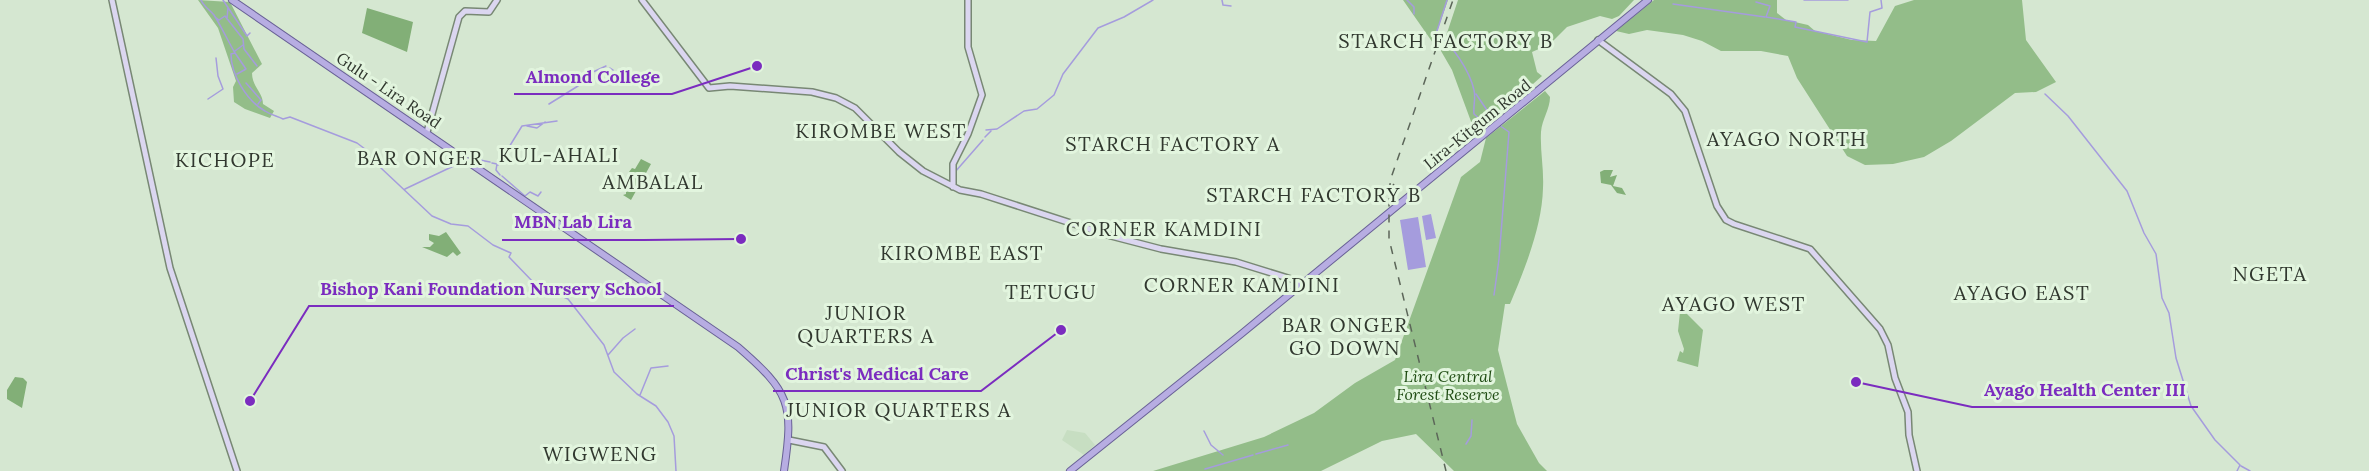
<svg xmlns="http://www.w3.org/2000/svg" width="2369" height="471" viewBox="0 0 2369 471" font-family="Lora,serif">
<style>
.built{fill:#c7dec2}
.green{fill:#93bd89}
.forest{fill:#82af77}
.water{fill:#a59cdd}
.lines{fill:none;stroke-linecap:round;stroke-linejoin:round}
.stream{stroke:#a59cdd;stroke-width:1.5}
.secondary-casing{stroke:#788874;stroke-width:8}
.primary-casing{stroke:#696196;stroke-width:8}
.secondary{stroke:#dbd6f0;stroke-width:5}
.primary{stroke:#b7ade2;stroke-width:6}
.rail{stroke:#5c6659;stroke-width:1.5;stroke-dasharray:8 8;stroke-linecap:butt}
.labels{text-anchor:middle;stroke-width:6;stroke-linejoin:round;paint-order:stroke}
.street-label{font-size:16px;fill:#31382f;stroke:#e2f5de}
.park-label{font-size:16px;font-style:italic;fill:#1f4c13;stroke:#e2f5de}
.quarter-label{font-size:20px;letter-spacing:1.5px;fill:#31382f;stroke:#e2f5de}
.leader{fill:none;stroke:#7b2cbf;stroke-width:2}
.callout-dot{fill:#7b2cbf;stroke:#e2f5de;stroke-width:2}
.callout-label{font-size:18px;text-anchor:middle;font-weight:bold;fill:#7b2cbf;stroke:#e2f5de;stroke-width:6;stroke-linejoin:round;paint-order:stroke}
</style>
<rect width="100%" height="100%" fill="#d5e7d1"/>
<path class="built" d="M1067 430 1085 433 1095 445 1084 455 1062 440Z"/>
<path class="green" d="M198 0 230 2 262 64 252 73C252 87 263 92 263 104L274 111 270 118 245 109 234 102 233 87 236 81 218 28Z
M1403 0H1448L1433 43Z
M1458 0H1634L1619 16 1612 19 1600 16 1567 27 1550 44 1532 52 1537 72 1542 76 1476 135 1452 70 1441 51Z
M1654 0H1777V13L1786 20 1808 25 1815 31 1852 40 1876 41 1895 6 1914 0H2022L2026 40 2056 82 2036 92 2015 93 1951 141 1924 157 1893 164 1865 165 1847 156 1797 78 1788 56 1761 51H1721L1702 41 1683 35 1647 30 1629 34 1616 31Z
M1545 91 1550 97C1550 109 1542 119 1541 132 1540 151 1544 169 1543 188 1542 227 1525 268 1510 304H1505L1498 350 1517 424 1539 463 1547 471H1454L1416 434 1382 441 1321 471H1153L1264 437 1314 413 1355 383 1395 360 1461 177 1480 162 1486 138Z
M1680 312 1687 314 1703 330 1698 367 1677 361 1680 351 1683 353 1684 349 1678 331Z"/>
<path class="forest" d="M367 8 413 22 407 52 362 33Z
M641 159 651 164 631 200 623 195 626 194V190L618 189 622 178 630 181 633 173 629 172 632 168 635 169Z
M1604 170H1613L1610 177 1617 175 1613 186 1622 188 1626 195 1617 193 1611 185 1601 183 1600 172Z
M446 232 461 253 457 256 453 252 447 257 422 247H430L434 243 429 240V234L439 236Z
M15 377 23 378 27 382 22 408 7 399V390Z"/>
<path class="water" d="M1431 214 1436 238 1426 240 1422 216Z
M1418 217 1426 267 1408 270 1400 220Z"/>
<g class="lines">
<path class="stream" d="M201 0C204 7 209 9 214 15 220 24 228 41 235 53L231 54C231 75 247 101 265 111 271 115 277 116 283 119L290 117 357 143 365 149V153L432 216 451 224 468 226 493 245 511 253 509 257 535 284 568 299 604 345 614 372 637 394 656 406 668 422 674 436 676 471
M223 0 247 36 250 33
M1222 0 1223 5 1231 6
M1407 0 1414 7V14
M1447 0 1436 34C1452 43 1470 72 1474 90 1476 98 1473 106 1474 114L1488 126
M1804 0H1848
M1756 2 1770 6 1766 17 1796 22 1795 27 1867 42 1870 12 1882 8 1881 0
M1673 4 1765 17
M215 17 219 20 225 16 243 39 244 49 257 66
M227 19 228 7
M235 51 243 45
M235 53 246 69 237 74
M610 68 613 70
M246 83 261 100 258 104
M1476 94 1495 122
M2045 94 2068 116 2127 191 2144 233 2156 254 2162 298 2169 313 2176 358 2191 406 2215 440 2240 465 2237 471
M208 99 223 89 218 76 216 58
M549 104 578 86 593 72 606 66
M527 126 537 128 545 122
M986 130 997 129 1024 111 1037 109 1054 95 1063 74 1098 28 1124 17 1153 0
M985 137 991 131
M470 158 490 162
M492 163 497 164 496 170 500 175
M498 165 522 126 557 121
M955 172 983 140
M502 176 525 196 530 192 538 196 541 192
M405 189 462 162
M1494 295 1499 259 1509 132 1499 125
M608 355 623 338 635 329
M640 395 651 368 668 366
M1204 431 1211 445 1223 455
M1466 444 1471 436 1472 420
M1256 454 1288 445
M2241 466 2250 471
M1205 469 1253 455"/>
<g class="secondary-casing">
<path id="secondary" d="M112 0 170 268 237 471
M642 0 709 88 730 86 812 92 836 98 855 108 899 152 923 171 960 190 981 194 1111 236 1161 249 1236 262 1304 283
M1598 40 1671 94 1685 111 1717 206 1726 220 1734 224 1810 249 1880 329 1888 345 1895 378 1908 412 1909 435 1917 471
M427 132 459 17 465 11 489 12 497 0
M953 187V164L968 134 982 95 968 47V0
M789 440 824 447 842 471"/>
</g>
<g class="primary-casing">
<path id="primary" d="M232 0 738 347C790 392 794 404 784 471
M1070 471 1240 335 1648 0"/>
</g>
<use href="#secondary" class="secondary"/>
<use href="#primary" class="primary"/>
<path class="rail" d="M1394 184 1389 191V239L1446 471
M1389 191 1391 178 1453 0"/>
</g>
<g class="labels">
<g class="street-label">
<text transform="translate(389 90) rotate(34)" y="6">Gulu - Lira Road</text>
<text transform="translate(1477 124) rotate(-39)" y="6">Lira-Kitgum Road</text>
</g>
<g class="park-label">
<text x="1448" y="382">Lira Central<tspan x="1448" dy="18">Forest Reserve</tspan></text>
</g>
<g class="quarter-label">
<text x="1446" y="48">STARCH FACTORY B</text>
<text x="881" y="138">KIROMBE WEST</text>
<text x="1787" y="146">AYAGO NORTH</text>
<text x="1173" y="151">STARCH FACTORY A</text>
<text x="559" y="162">KUL-AHALI</text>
<text x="420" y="165">BAR ONGER</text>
<text x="225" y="167">KICHOPE</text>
<text x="653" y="189">AMBALAL</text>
<text x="1314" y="202">STARCH FACTORY B</text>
<text x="1164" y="236">CORNER KAMDINI</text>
<text x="962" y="260">KIROMBE EAST</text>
<text x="2270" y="281">NGETA</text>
<text x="1242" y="292">CORNER KAMDINI</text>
<text x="1051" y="299">TETUGU</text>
<text x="2022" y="300">AYAGO EAST</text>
<text x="1734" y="311">AYAGO WEST</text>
<text x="866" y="320">JUNIOR<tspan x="866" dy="23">QUARTERS A</tspan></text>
<text x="1345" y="332">BAR ONGER<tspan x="1345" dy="23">GO DOWN</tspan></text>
<text x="899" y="417">JUNIOR QUARTERS A</text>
<text x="600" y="461">WIGWENG</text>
</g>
</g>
<path class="leader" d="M757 66L672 94H514M741 239L644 240H502M250 401L309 306H674M1061 330L981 391H773M1856 382L1972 407H2198"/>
<g class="callout-dot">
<circle cx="757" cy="66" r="6"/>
<circle cx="741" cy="239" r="6"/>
<circle cx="250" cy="401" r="6"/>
<circle cx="1061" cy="330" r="6"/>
<circle cx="1856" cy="382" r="6"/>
</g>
<g class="callout-label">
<text x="593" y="83">Almond College</text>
<text x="573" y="228">MBN Lab Lira</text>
<text x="491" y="295">Bishop Kani Foundation Nursery School</text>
<text x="877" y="380">Christ's Medical Care</text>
<text x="2085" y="396">Ayago Health Center III</text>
</g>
</svg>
